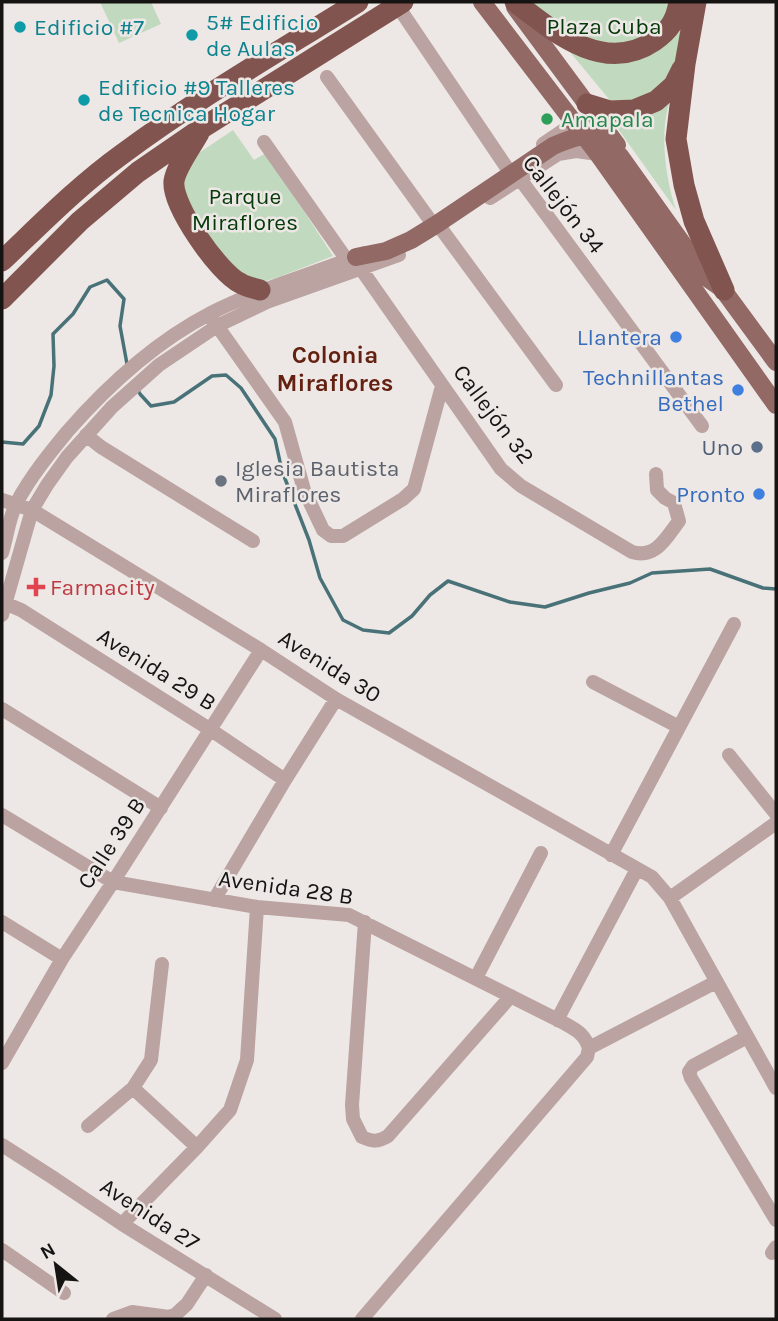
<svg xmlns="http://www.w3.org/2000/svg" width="778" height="1321" viewBox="0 0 778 1321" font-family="Karla,sans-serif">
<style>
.green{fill:#c1d9bf}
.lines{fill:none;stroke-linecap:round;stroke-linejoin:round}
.stream{stroke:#497278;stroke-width:3.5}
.minor{stroke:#bba3a1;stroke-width:14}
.major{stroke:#926965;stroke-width:18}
.highway{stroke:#82544f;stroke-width:21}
.culture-dot{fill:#0f9aa8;stroke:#ede8e5;stroke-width:2.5}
.leisure-dot{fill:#2e9e5b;stroke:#ede8e5;stroke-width:2.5}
.shop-dot{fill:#3f7fe0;stroke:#ede8e5;stroke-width:2.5}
.service-dot{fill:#5c6f8a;stroke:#ede8e5;stroke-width:2.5}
.worship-dot{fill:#6b7280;stroke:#ede8e5;stroke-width:2.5}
.health-dot{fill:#e0444e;stroke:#ede8e5;stroke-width:2.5}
.labels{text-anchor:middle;stroke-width:5;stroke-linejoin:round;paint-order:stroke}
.culture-label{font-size:23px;fill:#0d838f;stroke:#ede8e5;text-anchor:start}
.park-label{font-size:23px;fill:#043908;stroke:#ede8e5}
.leisure-label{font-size:23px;fill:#27864d;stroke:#ede8e5;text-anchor:start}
.street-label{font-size:23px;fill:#161413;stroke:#ede8e5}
.shop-label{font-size:23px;fill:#366cbe;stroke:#ede8e5;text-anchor:end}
.service-label{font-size:23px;fill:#4e5e75;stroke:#ede8e5;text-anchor:end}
.worship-label{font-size:23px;fill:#5b616d;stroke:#ede8e5;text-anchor:start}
.health-label{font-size:23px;fill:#be3a42;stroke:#ede8e5;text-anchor:start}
.neighbourhood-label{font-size:24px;font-weight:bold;fill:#642111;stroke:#ede8e5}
</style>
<rect width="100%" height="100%" fill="#ede8e5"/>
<path class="green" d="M100 2H151L161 24 119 43Z
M532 2H677L648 41 596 49 538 11Z
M690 2 676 63 658 96 613 104 560 40 612 59Z
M677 86C674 93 670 100 668 107 660 138 666 180 676 210L611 119Z
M233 130 254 160 266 153 333 256 276 278 259 283 243 279 214 249 184 193V168L196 155Z"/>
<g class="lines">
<path class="stream" d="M138 390 140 394 151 406 174 402 212 376 226 375 241 388 275 439 282 471 309 540 320 578 343 620 363 630 389 633 412 616 430 595 448 581 510 602 545 607 589 593 630 583 652 573 710 569 763 588 776 589
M2 442 23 444 39 426 51 395 54 366 53 334 73 314 90 287 107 280 124 299 120 326 127 364"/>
<path class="minor" d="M397 5 507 168 520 179 546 214 702 426
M327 77 430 220
M264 142 347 260
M543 144 574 123
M490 198 558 154 576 151 598 154
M442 230 556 385
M361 269 501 469 521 486 632 552C656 559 666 538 679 521L674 503 665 498 657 490 656 474
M213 320 285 422 304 490 323 530 331 536H343L403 499 414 489 442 386
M86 435 101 447 253 541
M2 500 32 510 261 650 336 699 652 877 670 898 776 1088
M2 553C7 537 9 517 17 502 31 476 49 454 67 432 108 385 155 342 211 313 260 288 314 274 365 253
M2 602 21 610 211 730 285 780
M2 615 32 510 47 485 67 457 112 407 159 365 217 326 267 302 399 255
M593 682 679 727
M2 709 161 808
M729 755 776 814
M2 815 113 882 257 907 349 915 562 1022C576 1030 584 1033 589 1048
M611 855 734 624
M670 898 776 823
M214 900 285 780 336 699
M2 922 62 959
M365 922 352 1105 353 1119 362 1137C373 1142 378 1142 388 1136L511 996
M476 978 541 853
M557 1020 637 869
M747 1037 693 1066 689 1072 691 1078 776 1220
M2 1063 62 959 113 882 261 650
M133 1088 197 1147
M88 1126 133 1088 151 1060 162 964
M2 1145 52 1177 122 1224 275 1319
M122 1224 197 1147 230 1110 247 1060 257 907
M2 1250 64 1293
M772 1253 776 1247
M113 1319 132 1312 169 1317 175 1315 187 1304 206 1275
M362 1319 587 1057 589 1048 716 982"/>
<path class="major" d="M482 2 598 154 776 405
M515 7 617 145
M356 257 386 251 411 240 437 224 553 146C569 139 592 129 608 143 613 147 616 152 620 156L707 278 724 290
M718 283 776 362"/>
<path class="highway" d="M515 2C554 32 604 75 654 41 670 30 676 20 679 2
M696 2 685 64 676 139 684 185 694 221 724 290
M587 104 610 111 634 110 656 101 674 85 682 69
M199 133C192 146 176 167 174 181 171 205 219 273 240 283 246 287 254 288 260 290
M2 261C40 225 78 186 121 155 196 99 278 52 358 2
M2 299 80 221 138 172 202 128 403 2"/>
</g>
<g class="culture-dot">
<circle cx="20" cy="27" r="7"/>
<circle cx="192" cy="35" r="7"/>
<circle cx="84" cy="100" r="7"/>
</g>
<circle class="leisure-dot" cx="547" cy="119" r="7"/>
<g class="shop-dot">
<circle cx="676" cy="337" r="7"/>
<circle cx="738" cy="390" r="7"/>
<circle cx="759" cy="494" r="7"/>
</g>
<circle class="service-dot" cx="757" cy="447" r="7"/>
<circle class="worship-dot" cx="221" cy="481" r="7"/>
<path class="health-dot" d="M32.5 576.5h7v7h7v7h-7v7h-7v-7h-7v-7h7z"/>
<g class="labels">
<g class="culture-label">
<text x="206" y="30">5# Edificio<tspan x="206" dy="26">de Aulas</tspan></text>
<text x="34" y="35">Edificio #7</text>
<text x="98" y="95">Edificio #9 Talleres<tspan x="98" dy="26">de Tecnica Hogar</tspan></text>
</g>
<g class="park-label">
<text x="604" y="34">Plaza Cuba</text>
<text x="245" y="204">Parque<tspan x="245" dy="26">Miraflores</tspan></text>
</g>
<g class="leisure-label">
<text x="561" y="127">Amapala</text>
</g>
<g class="street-label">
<text transform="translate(564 204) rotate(52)" y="8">Callejón 34</text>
<text transform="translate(494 414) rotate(53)" y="8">Callejón 32</text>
<text transform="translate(330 666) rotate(32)" y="8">Avenida 30</text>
<text transform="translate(157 669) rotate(32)" y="8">Avenida 29 B</text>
<text transform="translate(111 843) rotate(-57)" y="8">Calle 39 B</text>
<text transform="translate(286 887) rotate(8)" y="8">Avenida 28 B</text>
<text transform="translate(150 1214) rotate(33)" y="8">Avenida 27</text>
</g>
<g class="shop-label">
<text x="662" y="345">Llantera</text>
<text x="724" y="385">Technillantas<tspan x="724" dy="26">Bethel</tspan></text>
<text x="745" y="502">Pronto</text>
</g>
<g class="service-label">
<text x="743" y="455">Uno</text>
</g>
<g class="worship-label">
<text x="235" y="476">Iglesia Bautista<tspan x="235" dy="26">Miraflores</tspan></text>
</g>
<g class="health-label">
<text x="50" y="595">Farmacity</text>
</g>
<g class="neighbourhood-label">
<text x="335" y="363">Colonia<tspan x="335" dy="28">Miraflores</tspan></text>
</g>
</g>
<rect width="778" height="1321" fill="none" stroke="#161413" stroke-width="7"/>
<g transform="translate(56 1265) rotate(330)" stroke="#ede8e5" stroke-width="5" paint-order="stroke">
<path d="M0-5L12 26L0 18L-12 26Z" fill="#161413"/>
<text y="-10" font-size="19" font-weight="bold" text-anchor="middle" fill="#161413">N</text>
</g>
</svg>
